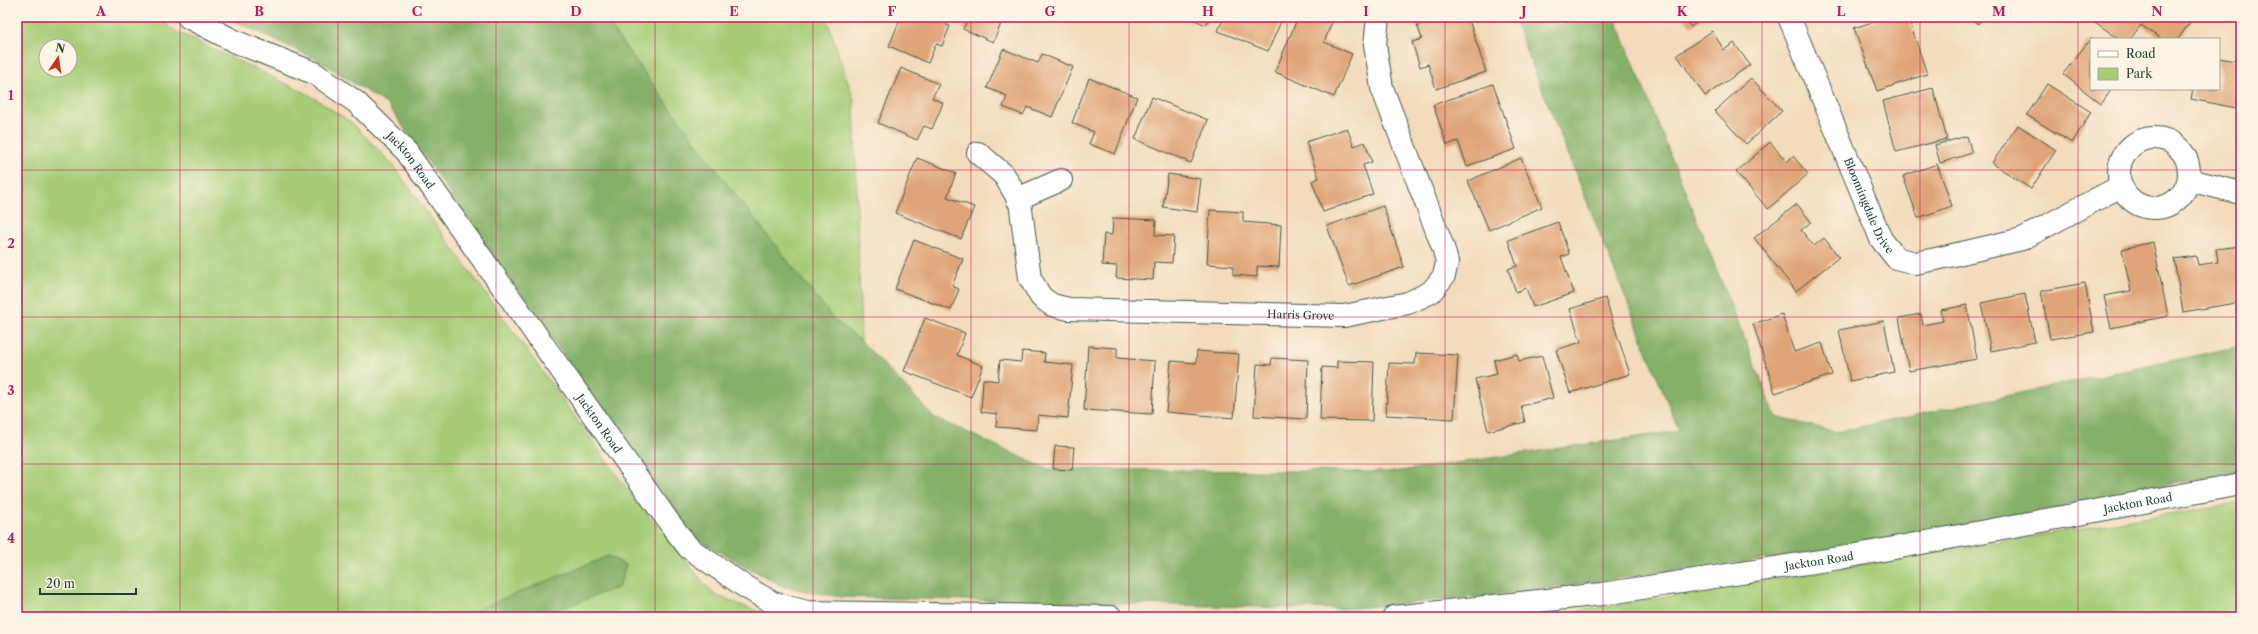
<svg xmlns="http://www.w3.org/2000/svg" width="2258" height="634" viewBox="0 0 2258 634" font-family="'Libre Caslon Text',serif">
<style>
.green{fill:#a6cc76;stroke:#628455;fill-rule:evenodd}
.forest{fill:#84b067;stroke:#52764e}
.building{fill:#dfa477}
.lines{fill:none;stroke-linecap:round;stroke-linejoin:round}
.minor-casing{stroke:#3f5548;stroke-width:24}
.minor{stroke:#fff;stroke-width:22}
.grid{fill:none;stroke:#c2185b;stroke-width:1;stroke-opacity:0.55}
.labels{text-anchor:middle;stroke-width:3.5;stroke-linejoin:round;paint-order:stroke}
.street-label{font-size:11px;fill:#1f3d34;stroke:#fcf5e5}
.neatline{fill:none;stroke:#c2185b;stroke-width:1.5}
.grid-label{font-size:13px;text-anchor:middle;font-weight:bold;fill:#c2185b}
</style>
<rect width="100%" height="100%" fill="#fcf5e5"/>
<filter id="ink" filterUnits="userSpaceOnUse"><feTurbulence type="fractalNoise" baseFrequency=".025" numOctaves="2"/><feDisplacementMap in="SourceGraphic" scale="8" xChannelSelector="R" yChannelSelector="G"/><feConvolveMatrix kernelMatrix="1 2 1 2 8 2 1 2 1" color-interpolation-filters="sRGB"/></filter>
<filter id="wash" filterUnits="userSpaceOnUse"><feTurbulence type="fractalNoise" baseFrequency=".012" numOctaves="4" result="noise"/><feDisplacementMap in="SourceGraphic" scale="16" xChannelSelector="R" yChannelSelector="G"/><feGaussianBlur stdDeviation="0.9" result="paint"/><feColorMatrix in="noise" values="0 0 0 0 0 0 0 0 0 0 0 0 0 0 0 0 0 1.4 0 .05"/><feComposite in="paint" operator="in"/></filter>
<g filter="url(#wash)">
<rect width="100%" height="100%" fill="#f3dbbb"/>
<path class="green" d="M17 17H158L175 31 308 94 352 123 392 164 635 500 713 594 771 617H17ZM46 46H70V70H46Z
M603 17H826L854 100 861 341 834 320 723 179Z
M2241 502V617H1543Z"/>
<path class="forest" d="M226 17H603L723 179 834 320 861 341 934 417 1047 469 1393 472 1679 431 1513 17H1541L1562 25 1575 17H1615L1776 417 1836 432 2241 346V470L1878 544 1487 596 1343 609 841 597 784 587 700 541 649 477 388 105 320 61Z
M608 556 626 565 619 587 538 617H459Z"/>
<g id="blocks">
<path class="building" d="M901 17H950L946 25 950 26 942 46 936 44 928 63 889 46Z
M969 17H1004L993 42 963 29Z
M1188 17H1209L1206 25Z
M1224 17H1283L1268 51 1218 31Z
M1298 17H1334L1324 42 1352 54 1334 97 1275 72Z
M1442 17H1468L1486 72 1436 89 1428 64 1420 67 1412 42 1422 39 1417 25Z
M1683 17H1704L1691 27Z
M1888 17H1908L1927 74 1877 91 1854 28Z
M1968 17H1983L1978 24Z
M2088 17H2185L2191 21 2178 39H2161L2141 25 2130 39H2119Z
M1712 31 1724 50 1734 43 1750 65 1705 96 1677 55Z
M2091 38V89H2112L2101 104 2063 74Z
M1003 49 1038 63 1042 54 1073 67 1052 117 1027 107 1023 115 1003 107 1007 96 987 88Z
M2219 58 2241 62V83L2236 108 2191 99 2193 89H2219Z
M901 68 939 84 932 98 943 103 932 129 924 126 917 140 878 123Z
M1089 78 1137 97 1115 154 1089 144 1094 132 1072 123Z
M1751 78 1782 111 1746 144 1715 111Z
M1493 84 1516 149 1467 166 1458 141 1447 145 1433 105Z
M2047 84 2091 112 2072 143 2027 115Z
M1933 88 1947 139 1896 152 1883 101Z
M1152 97 1208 120 1191 163 1135 139Z
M2018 125 2056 150 2031 189 1992 163Z
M1347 128 1354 146 1365 142 1372 162 1363 165 1373 194 1323 212 1312 181 1319 178 1306 142Z
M1967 136 1972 153 1940 163 1935 145Z
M1770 142 1787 162 1793 156 1808 174 1768 209 1736 172Z
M917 158 956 173 947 197 974 207 961 239 895 213Z
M1521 158 1542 207 1489 230 1468 181Z
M1937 164 1952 206 1918 218 1903 176Z
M1168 174 1201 179 1197 212 1163 207Z
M1797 204 1811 222 1801 230 1814 246 1824 238 1839 257 1796 291 1754 238Z
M1383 206 1404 267 1349 286 1327 226Z
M1210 210 1243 212V222L1281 225 1279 267 1257 266V277L1233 275V266L1207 264Z
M1113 218 1156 220 1155 235 1174 236 1172 263 1154 262 1153 280 1116 278 1117 266 1102 265 1104 234 1112 235Z
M1558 222 1569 254 1561 257 1574 293 1533 307 1526 288 1516 292 1508 269 1517 266 1508 240Z
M914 240 963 259 952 286 959 289 951 310 895 289Z
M2153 242 2168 316 2111 328 2104 296 2131 291 2122 249Z
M2241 246V302L2183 312 2174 259 2196 256 2198 265 2218 262 2216 249Z
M2085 283 2094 332 2050 339 2041 291Z
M2025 294 2035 342 1991 351 1981 303Z
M1605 298 1630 374 1570 393 1556 350 1581 342 1570 309Z
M1967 305 1977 359 1909 371 1899 318 1921 314 1923 325 1943 321 1941 310Z
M1782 314 1794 352 1822 343 1832 375 1775 393 1753 324Z
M925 318 965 333 957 355 983 366 971 397 904 371Z
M1884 321 1894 372 1850 381 1839 330Z
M1088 346 1117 348V358L1155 361 1152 414 1084 410Z
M1022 351 1045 353 1044 362 1073 365 1068 418 1038 415 1037 430 996 427 997 414 981 412 983 379 998 381 1000 360 1021 362Z
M1197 351 1239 354 1234 418 1166 412 1171 361 1196 363Z
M1416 353 1458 355 1454 419 1386 415 1389 363 1415 364Z
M1517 354 1519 361 1542 356 1553 398 1521 406 1525 422 1488 431 1475 379 1497 374 1494 360Z
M1272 358 1308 360 1306 419 1254 416 1257 364 1271 365Z
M1337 361 1374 362 1372 421 1320 420 1322 367 1337 368Z
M1055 446 1074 447 1072 470 1053 469Z"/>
</g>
</g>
<g filter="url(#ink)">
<use href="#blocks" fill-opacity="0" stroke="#3f5548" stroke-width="1"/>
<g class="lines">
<g class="minor-casing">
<g id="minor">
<path id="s1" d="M188 17 234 41 314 73 356 102 406 151 671 525 689 548 744 586 773 603 807 612 1111 617"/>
<path id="s2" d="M1789 17 1881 239 1896 258 1915 263 1936 259 2022 239 2121 186"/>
<circle cx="2154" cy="173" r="35"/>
<path id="s3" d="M978 153 1004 175 1020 202 1030 278 1041 297 1052 305 1069 309 1344 316 1408 303 1431 292 1444 276 1447 262 1443 247 1382 88 1375 45 1378 17"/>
<path d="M2189 180 2241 193"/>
<path d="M1017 199 1061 180"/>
<path id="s4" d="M1394 617 1602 594 1840 558 2241 484"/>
</g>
</g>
<use href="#minor" class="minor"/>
</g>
</g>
<path class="grid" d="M180 17V617M338 17V617M496 17V617M655 17V617M813 17V617M971 17V617M1129 17V617M1287 17V617M1445 17V617M1603 17V617M1762 17V617M1920 17V617M2078 17V617M17 170H2241M17 317H2241M17 464H2241"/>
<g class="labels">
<g class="street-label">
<text dy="4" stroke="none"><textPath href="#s1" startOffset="269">Jackton Road</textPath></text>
<text dy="4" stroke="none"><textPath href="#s2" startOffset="205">Bloomingdale Drive</textPath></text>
<text dy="4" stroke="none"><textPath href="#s3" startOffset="427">Harris Grove</textPath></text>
<text dy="4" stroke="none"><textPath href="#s1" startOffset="593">Jackton Road</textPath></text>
<text dy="4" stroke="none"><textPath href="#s4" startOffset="753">Jackton Road</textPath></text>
<text dy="4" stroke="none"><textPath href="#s4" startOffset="429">Jackton Road</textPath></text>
</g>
</g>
<rect width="2258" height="634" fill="none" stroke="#fcf5e5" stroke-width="44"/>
<rect x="2090" y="38" width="130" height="52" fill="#fcf5e5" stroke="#a4ab9e"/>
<rect x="2098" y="51" width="20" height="6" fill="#ffffff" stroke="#a4ab9e"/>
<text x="2126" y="58" font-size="12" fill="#1f3d34">Road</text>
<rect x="2098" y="68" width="20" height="12" fill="#a6cc76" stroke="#a4ab9e"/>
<text x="2126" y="78" font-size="12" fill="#1f3d34">Park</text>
<g transform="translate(58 58) rotate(13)"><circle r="19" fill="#fcf5e5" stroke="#a4ab9e"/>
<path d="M0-3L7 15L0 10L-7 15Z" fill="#c8321e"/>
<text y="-6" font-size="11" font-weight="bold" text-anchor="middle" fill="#1f3d34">N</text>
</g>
<path d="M40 588v6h96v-6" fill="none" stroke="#1f3d34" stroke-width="2"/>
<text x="46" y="588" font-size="12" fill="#1f3d34" stroke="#fcf5e5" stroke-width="3" paint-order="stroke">20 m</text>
<rect x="22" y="22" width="2214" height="590" class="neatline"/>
<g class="grid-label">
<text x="101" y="16">A</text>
<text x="259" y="16">B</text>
<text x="417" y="16">C</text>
<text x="576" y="16">D</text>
<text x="734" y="16">E</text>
<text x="892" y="16">F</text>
<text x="1050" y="16">G</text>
<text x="1208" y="16">H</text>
<text x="1366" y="16">I</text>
<text x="1524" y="16">J</text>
<text x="1682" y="16">K</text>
<text x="1841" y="16">L</text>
<text x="1999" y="16">M</text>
<text x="2157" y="16">N</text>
<text x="11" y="100">1</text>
<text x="11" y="248">2</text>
<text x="11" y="395">3</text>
<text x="11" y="543">4</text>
</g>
</svg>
